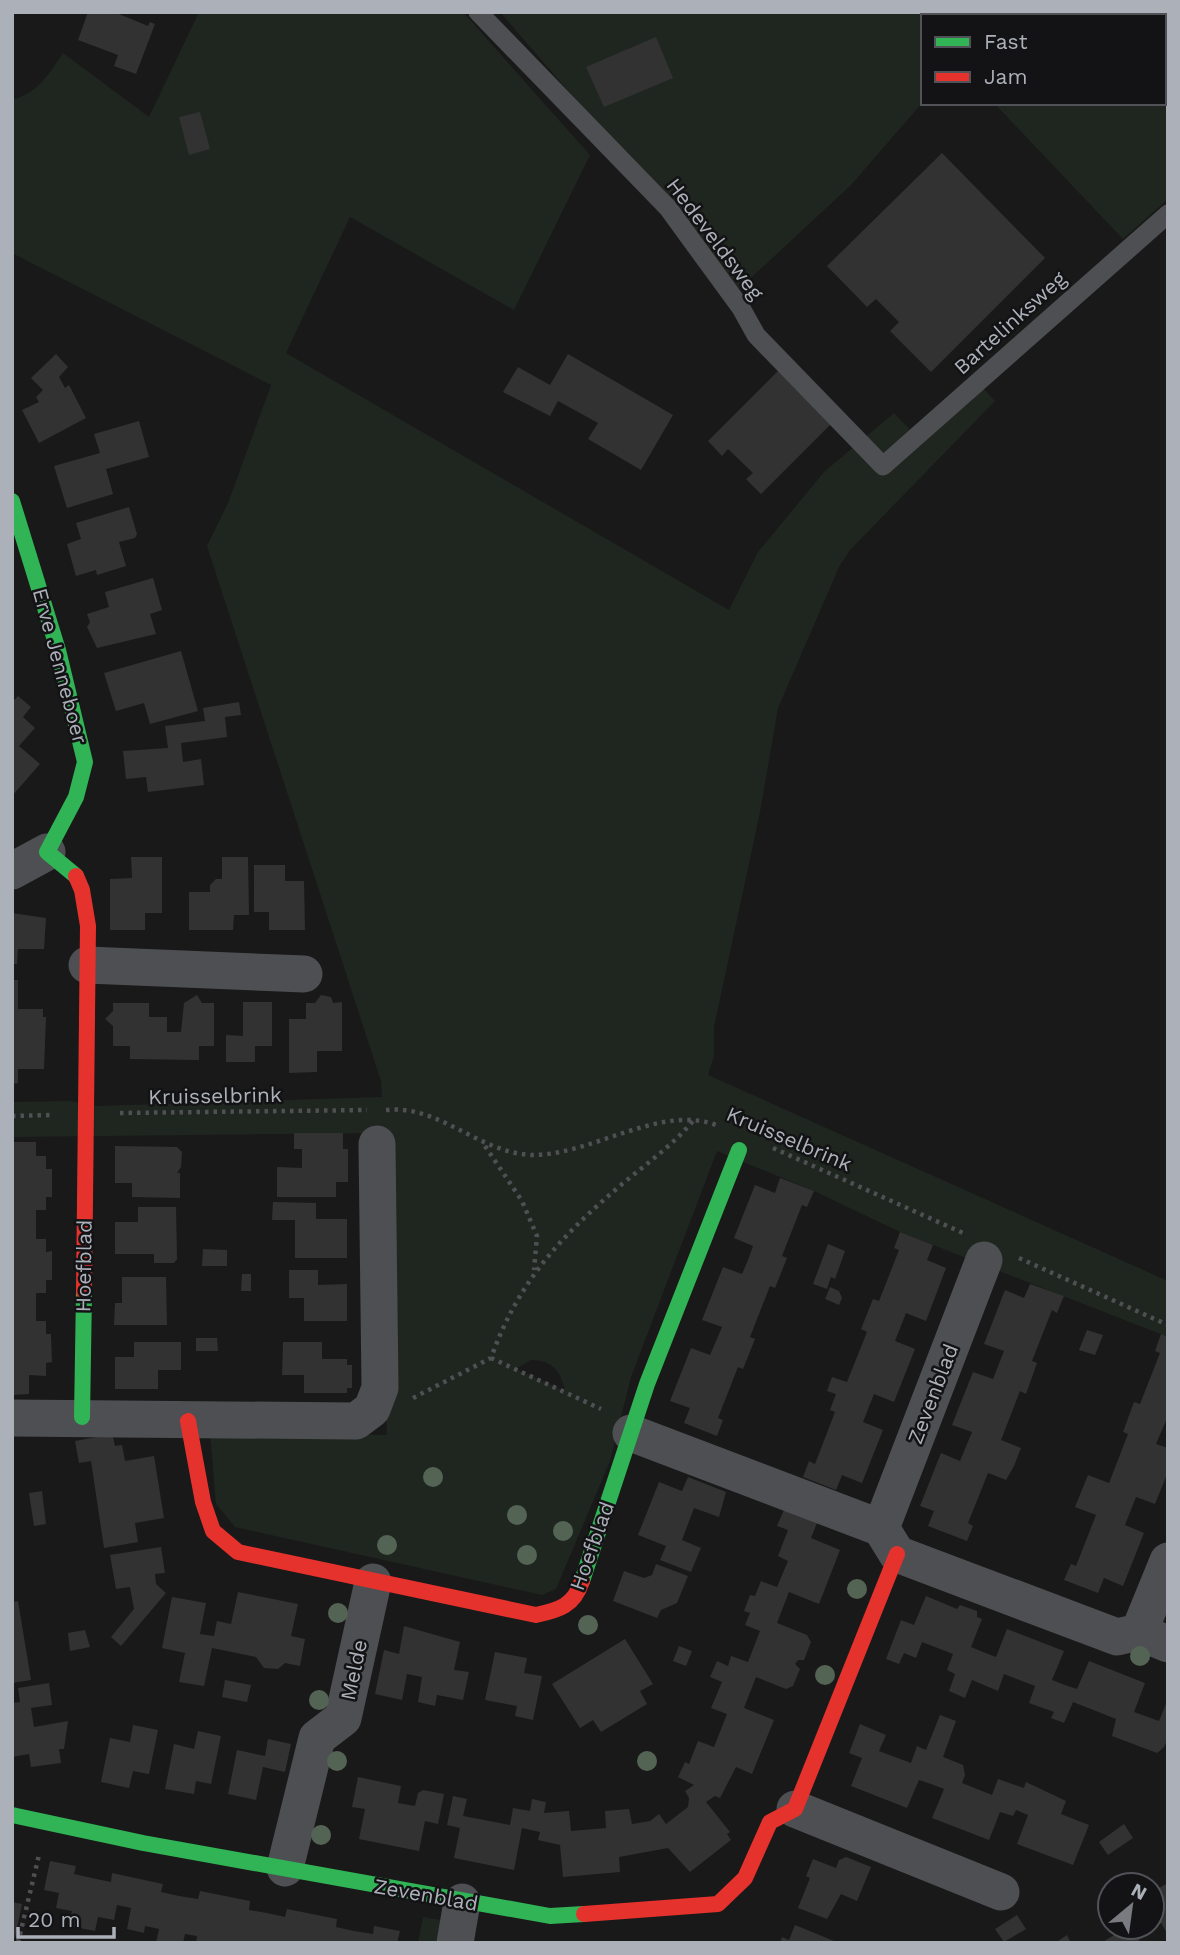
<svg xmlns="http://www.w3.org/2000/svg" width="1180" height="1955" viewBox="0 0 1180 1955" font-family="'Work Sans',sans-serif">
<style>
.green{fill:#1f2620;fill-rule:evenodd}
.building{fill:#323233}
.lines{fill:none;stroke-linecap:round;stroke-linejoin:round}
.path{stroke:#4f5053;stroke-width:4.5;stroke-dasharray:3.5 5;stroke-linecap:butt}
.lane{stroke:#4e4f52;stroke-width:19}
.street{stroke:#4e4f52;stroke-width:37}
.fast{stroke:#30b455;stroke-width:16}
.jam{stroke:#e5322d;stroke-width:16}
.tree{fill:#546454}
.labels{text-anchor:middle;stroke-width:5;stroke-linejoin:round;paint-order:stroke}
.street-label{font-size:21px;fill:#acb0b9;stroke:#131315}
</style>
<rect width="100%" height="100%" fill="#191919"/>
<path class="green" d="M199 12H463L590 155 514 310 350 217 286 353 729 610 758 552 824 472 894 413 921 441 981 386 995 401 850 550 839 567 778 708 760 812 714 1027V1056L708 1075 1168 1281V1337L900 1232 814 1191 717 1151 631 1377 610 1461 556 1589 542 1595 235 1527 216 1504 210 1431 387 1435 376 1133 12 1137V1102L70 1101 98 1106 382 1097 381 1081 207 546 228 503 271 385 12 253V100C38 93 49 74 63 53L149 117ZM531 1360C552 1360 561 1371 565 1391L516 1369Z
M500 12H1168V199L1123 239 994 103H1164V16H923V102L851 185 739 289Z
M423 1917 446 1921 442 1943H418Z"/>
<path class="building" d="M88 12H114L148 26 150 22 155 24 136 74 114 66 118 55 78 40Z
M656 37 673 78 604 107 586 67Z
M200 112 210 149 189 155 179 117Z
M942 153 1045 258 931 372 890 331 899 322 876 299 867 307 827 266Z
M56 354 68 367 59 377 65 388 69 385 86 418 39 443 22 410 39 402 36 397 43 390 31 378Z
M568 354 673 415 641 470 588 439 598 423 558 401 550 416 503 392 518 367 550 385Z
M779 370 832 423 761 494 746 479 753 473 728 449 722 456 708 441Z
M139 421 149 457 106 469 113 494 67 508 54 466 100 453 94 434Z
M129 507 137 534 135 538 119 542 126 566 97 575 96 570 76 576 67 544 81 539 76 523Z
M153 578 162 610 150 614 156 634 97 648 87 627 90 622 87 614 109 607 105 592Z
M181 651 198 711 150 724 144 703 116 711 104 673Z
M18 696 31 707 23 717 35 728 19 746 40 764 12 796V702Z
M239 702 241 715 225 717 227 737 181 743 183 762 201 759 204 785 148 792 146 777 126 779 123 751 168 748 165 726 205 721 203 708Z
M131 857H162V913H145V930H110V879L132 878Z
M222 857H248L249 915H234L233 930H189V892H210V885L216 879H222Z
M254 865H285V881H304L305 930H269V912H254Z
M12 913 46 918 44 949H18L17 964H12Z
M12 980H18V1009H43V1017H46L44 1069H18V1083L12 1084Z
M197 995 202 1003H214V1046H199V1060L130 1059V1046H113V1026L105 1019 113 1011V1003H149V1017H167V1032H181L184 1003Z
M321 995 331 997 333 1003 342 1002V1051H317V1072L289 1073V1019H306V1003H315Z
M243 1002H272V1046H255V1062H226V1035L243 1036Z
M294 1133H343V1149H348V1182H336V1197H277V1167L302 1168V1149H294Z
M12 1142H36V1156H46V1169H52V1197H46V1210H36V1239H46V1252L52 1251V1280H46V1293H36V1321H46V1334H51L52 1362 46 1363V1376L29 1375V1394L12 1395Z
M115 1146 177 1147 182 1152 181 1167 177 1173H180V1198L132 1197V1183H115Z
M780 1178 814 1191 807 1207 802 1205 782 1256 787 1258 775 1288 770 1286 750 1337 755 1339 743 1369 738 1367 718 1418 723 1420 717 1436 684 1423 690 1408 670 1401 691 1348 710 1355 722 1327 702 1320 723 1267 742 1274 748 1260 753 1246 734 1238 755 1185 775 1193Z
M273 1202 316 1203V1219H347V1258H295V1220H272Z
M138 1207H176L177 1259 174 1263H154V1254H115V1222H138Z
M900 1232 933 1245 927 1260 946 1268 926 1321 906 1313 895 1341 915 1349 894 1402 874 1394 863 1422 883 1430 862 1483 842 1475 836 1490 803 1477 809 1461 815 1464 835 1412 830 1410 836 1394 827 1391 832 1377 847 1382 867 1332 861 1329 873 1299 879 1301 899 1250 894 1248Z
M828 1244 845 1251 835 1279 831 1277 827 1289 813 1284Z
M203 1249 227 1250V1266H202Z
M289 1270H318V1285L347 1284V1321H304V1298H289Z
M242 1274H251V1291H241Z
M122 1277H166L167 1325H114L115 1303H122Z
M1030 1284 1064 1296 1057 1313 1052 1310 1032 1361 1037 1363 1026 1394 1020 1391 1001 1440 1021 1448 1014 1466 1006 1480 988 1473 968 1523 973 1526 967 1541 928 1526 934 1511 920 1506 941 1453 960 1461 972 1432 952 1425 973 1372 993 1379 1004 1351 984 1344 1005 1290 1024 1298Z
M830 1287 839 1291 842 1298 839 1305 825 1299Z
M1087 1330 1103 1335 1095 1355 1079 1350Z
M1161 1334 1168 1337V1416L1156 1444 1168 1448V1472L1155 1504 1136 1497 1125 1525 1144 1533 1123 1586 1104 1578 1098 1593 1064 1580 1071 1564 1076 1566 1096 1515 1075 1507 1088 1475 1109 1483 1128 1434 1123 1432 1134 1402 1140 1404 1160 1353 1155 1351Z
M196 1338H217L218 1351H196Z
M134 1342H181V1370H158V1389H115V1357H134Z
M283 1342H322V1359H347V1365H352V1388H347V1393H304V1375H282Z
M97 1437H113L115 1446 122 1445 125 1461 154 1456 164 1518 135 1523 138 1542 104 1548 91 1461 79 1463 75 1441Z
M688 1477 726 1492 719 1517 694 1508 682 1540 701 1548 691 1572 660 1560 666 1546 638 1535 659 1482 682 1491Z
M42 1491 46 1524 34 1526 29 1493Z
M784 1510 817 1523 811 1538 840 1550 819 1604 789 1592 777 1623 807 1635 811 1642 804 1660H798L795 1664 800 1669 793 1686 786 1689 756 1677 744 1708 774 1720 752 1774 736 1767 720 1798 715 1796 706 1802 730 1832 727 1834 731 1840 690 1872 668 1848 619 1857 620 1872 563 1877 560 1845 538 1840 540 1832 522 1828 514 1870 454 1858 460 1828 447 1825 453 1796 467 1799 463 1816 510 1825 513 1808 530 1811 532 1799 546 1802 544 1813 569 1811 571 1831 606 1828 605 1811 629 1809 632 1824 650 1821 659 1814 666 1824 688 1807 689 1798 685 1791 694 1785 678 1777 685 1762 689 1764 698 1741 714 1747 727 1714 711 1708 722 1682 710 1677 717 1661 728 1666 731 1656 748 1662 760 1631 745 1625 750 1613 744 1611 750 1595 755 1596 761 1581 777 1587 788 1561 778 1556 788 1530 777 1526Z
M161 1547 165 1573 155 1574 156 1584 166 1593 121 1646 111 1637 134 1609 130 1587 116 1589 110 1555Z
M656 1564 688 1576 677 1603 661 1610 657 1618 613 1601 624 1571 644 1578 652 1575Z
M238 1592 298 1604 291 1636 305 1639 300 1666 285 1663 278 1669 264 1668 256 1657 212 1648 204 1686 179 1682 185 1653 162 1648 172 1597 206 1603 200 1634 214 1636 217 1621 231 1624Z
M926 1596 957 1609 960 1605 977 1611V1617L982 1619 971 1647 983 1652 996 1657 1007 1629 1064 1651 1052 1680 1065 1685 1077 1689 1089 1661 1145 1683 1134 1712 1159 1721 1168 1699V1738L1164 1747 1157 1753 1112 1736 1116 1719 1073 1702 1064 1723 1051 1718 1054 1712 1029 1703 1035 1686 1004 1674 998 1691 972 1680 965 1698 949 1691 955 1674 947 1670 953 1654 922 1642 916 1658 904 1653 899 1664 886 1659 901 1620 914 1625Z
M18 1601 31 1680 12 1683V1602Z
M404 1626 460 1642 454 1670 469 1672 463 1700 437 1695 435 1706 418 1702 422 1677 407 1674 402 1700 375 1694 384 1650 399 1654Z
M85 1630 90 1647 70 1651 68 1633Z
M625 1639 653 1684 640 1691 647 1704 601 1732 593 1720 580 1728 552 1684Z
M679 1646 692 1651 686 1666 673 1661Z
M495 1652 527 1658 524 1673 542 1676 533 1720 515 1716 517 1706 485 1700Z
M225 1680 251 1685 247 1702 222 1697Z
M49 1683 52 1705 31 1708 34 1727 68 1721 64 1749H59L61 1763 31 1767 29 1754 12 1757V1703L20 1702 18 1688Z
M940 1715 956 1721 943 1757 963 1765 965 1775 962 1783 992 1795 998 1779 1024 1788 1026 1782 1066 1801 1061 1814 1089 1825 1073 1865 1017 1844 1028 1815 1016 1810 1013 1816 1000 1812 989 1840 932 1818 944 1789 931 1784 919 1780 907 1808 851 1786 862 1758 849 1753 860 1724 886 1735 879 1751 911 1763 917 1746 926 1750Z
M133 1725 158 1730 149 1774 133 1771 129 1788 101 1782 110 1738 130 1742Z
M198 1731 221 1736 211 1784 196 1781 194 1794 165 1789 174 1744 194 1749Z
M268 1739 291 1744 285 1772 263 1767 256 1800 228 1794 237 1750 265 1756Z
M358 1777 401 1786 398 1803 415 1806 418 1793 423 1790 444 1794 438 1824 425 1821 419 1851 359 1839 365 1809 352 1807Z
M1124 1824 1133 1838 1108 1855 1099 1842Z
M846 1857 871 1867 857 1901 841 1894 827 1919 798 1908 810 1878 806 1876 813 1859 836 1868 839 1860Z
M50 1861 76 1866 74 1874 92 1878 111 1882 112 1873 163 1884 161 1892 179 1896 198 1899 200 1891 250 1901 249 1910 267 1913 285 1917 287 1909 337 1919 336 1927 354 1931 373 1934 374 1926 400 1931 397 1943H196L197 1936 185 1934 183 1943H156L159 1929 145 1926 144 1933 127 1929 131 1908 117 1905 114 1920 98 1917 95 1931 69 1926 72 1911 56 1908 59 1893 44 1890Z
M1168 1883V1935L1161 1923 1137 1936 1141 1943H1101L1119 1932 1116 1927H1152V1892Z
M12 1902 22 1904 15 1938 12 1937Z
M1017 1915 1026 1929 1004 1942 995 1929Z
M795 1925 839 1943H780L782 1937 789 1940Z
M1067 1935 1071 1943H1055Z"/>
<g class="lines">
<path class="path" d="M386 1110C439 1104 480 1154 533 1155 592 1155 660 1104 716 1125
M120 1113 367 1110
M12 1116 52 1115
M485 1146 522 1201 537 1236 534 1270
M773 1148 963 1233
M1019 1258 1168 1325
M491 1358 601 1409
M413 1398 491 1358C518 1282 560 1237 621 1185 646 1164 672 1146 693 1121
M18 1943 39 1855"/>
<path class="lane" d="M478 12 668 208 741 308 756 335 883 466 1168 214"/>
<path class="street" d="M12 871 47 852
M87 965 304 974
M12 1418 356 1421 372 1409 380 1388 377 1144
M631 1433 881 1528 897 1554 1117 1637 1139 1632 1168 1644
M881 1528 984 1260
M1139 1632 1168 1561
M795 1809 1001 1892
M285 1868 317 1738 343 1718 373 1582
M455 1943 462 1902"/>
<path class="fast" d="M12 501 58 650 85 762 76 797 47 852 76 876
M82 1417 84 1292
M582 1581 647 1384 739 1150
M12 1815 143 1843 550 1916 584 1914"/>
<path class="jam" d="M76 876 82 890 88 926 84 1292
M188 1421 203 1502 213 1531 238 1552 536 1615C559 1610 574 1606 582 1581
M584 1914 718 1904 745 1878 770 1822 795 1809 897 1554"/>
</g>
<g class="tree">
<circle cx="433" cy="1477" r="10"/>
<circle cx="517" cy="1515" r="10"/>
<circle cx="563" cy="1531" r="10"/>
<circle cx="387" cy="1545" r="10"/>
<circle cx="527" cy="1555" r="10"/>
<circle cx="857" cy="1589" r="10"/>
<circle cx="338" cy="1613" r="10"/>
<circle cx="588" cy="1625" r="10"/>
<circle cx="1140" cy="1656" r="10"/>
<circle cx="825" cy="1675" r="10"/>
<circle cx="319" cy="1700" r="10"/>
<circle cx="337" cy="1761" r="10"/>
<circle cx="647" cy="1761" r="10"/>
<circle cx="321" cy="1835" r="10"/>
</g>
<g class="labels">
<g class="street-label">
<text transform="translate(715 239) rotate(53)" y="7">Hedeveldsweg</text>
<text transform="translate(1010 323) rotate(-42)" y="7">Bartelinksweg</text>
<text transform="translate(60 666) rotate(75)" y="7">Erve Jenneboer</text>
<text transform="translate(215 1096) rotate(-1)" y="7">Kruisselbrink</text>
<text transform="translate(789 1139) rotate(23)" y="7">Kruisselbrink</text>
<text transform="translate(84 1266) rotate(-89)" y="7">Hoefblad</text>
<text transform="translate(933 1394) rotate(-69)" y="7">Zevenblad</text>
<text transform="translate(592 1546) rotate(-70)" y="7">Hoefblad</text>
<text transform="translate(354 1670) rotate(-78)" y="7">Melde</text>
<text transform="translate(426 1895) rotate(10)" y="7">Zevenblad</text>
</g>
</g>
<rect width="1180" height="1955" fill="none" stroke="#acb0b9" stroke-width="28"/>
<rect x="921" y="14" width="245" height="91" fill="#131315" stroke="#505257" stroke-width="2"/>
<rect x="935" y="37" width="35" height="10" fill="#30b455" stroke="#505257" stroke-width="2"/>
<text x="984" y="49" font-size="21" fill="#acb0b9">Fast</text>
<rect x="935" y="72" width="35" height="10" fill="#e5322d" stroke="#505257" stroke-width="2"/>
<text x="984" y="84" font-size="21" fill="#acb0b9">Jam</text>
<g transform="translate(1131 1906) rotate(29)"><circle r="33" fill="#131315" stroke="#505257" stroke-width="2"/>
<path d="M0-5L12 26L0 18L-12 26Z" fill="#797b81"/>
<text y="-10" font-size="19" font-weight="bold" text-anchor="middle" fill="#acb0b9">N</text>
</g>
<path d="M18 1927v10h96v-10" fill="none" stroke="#acb0b9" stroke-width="3.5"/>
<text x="28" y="1927" font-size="21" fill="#acb0b9" stroke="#131315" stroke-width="5" paint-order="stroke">20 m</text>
</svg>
